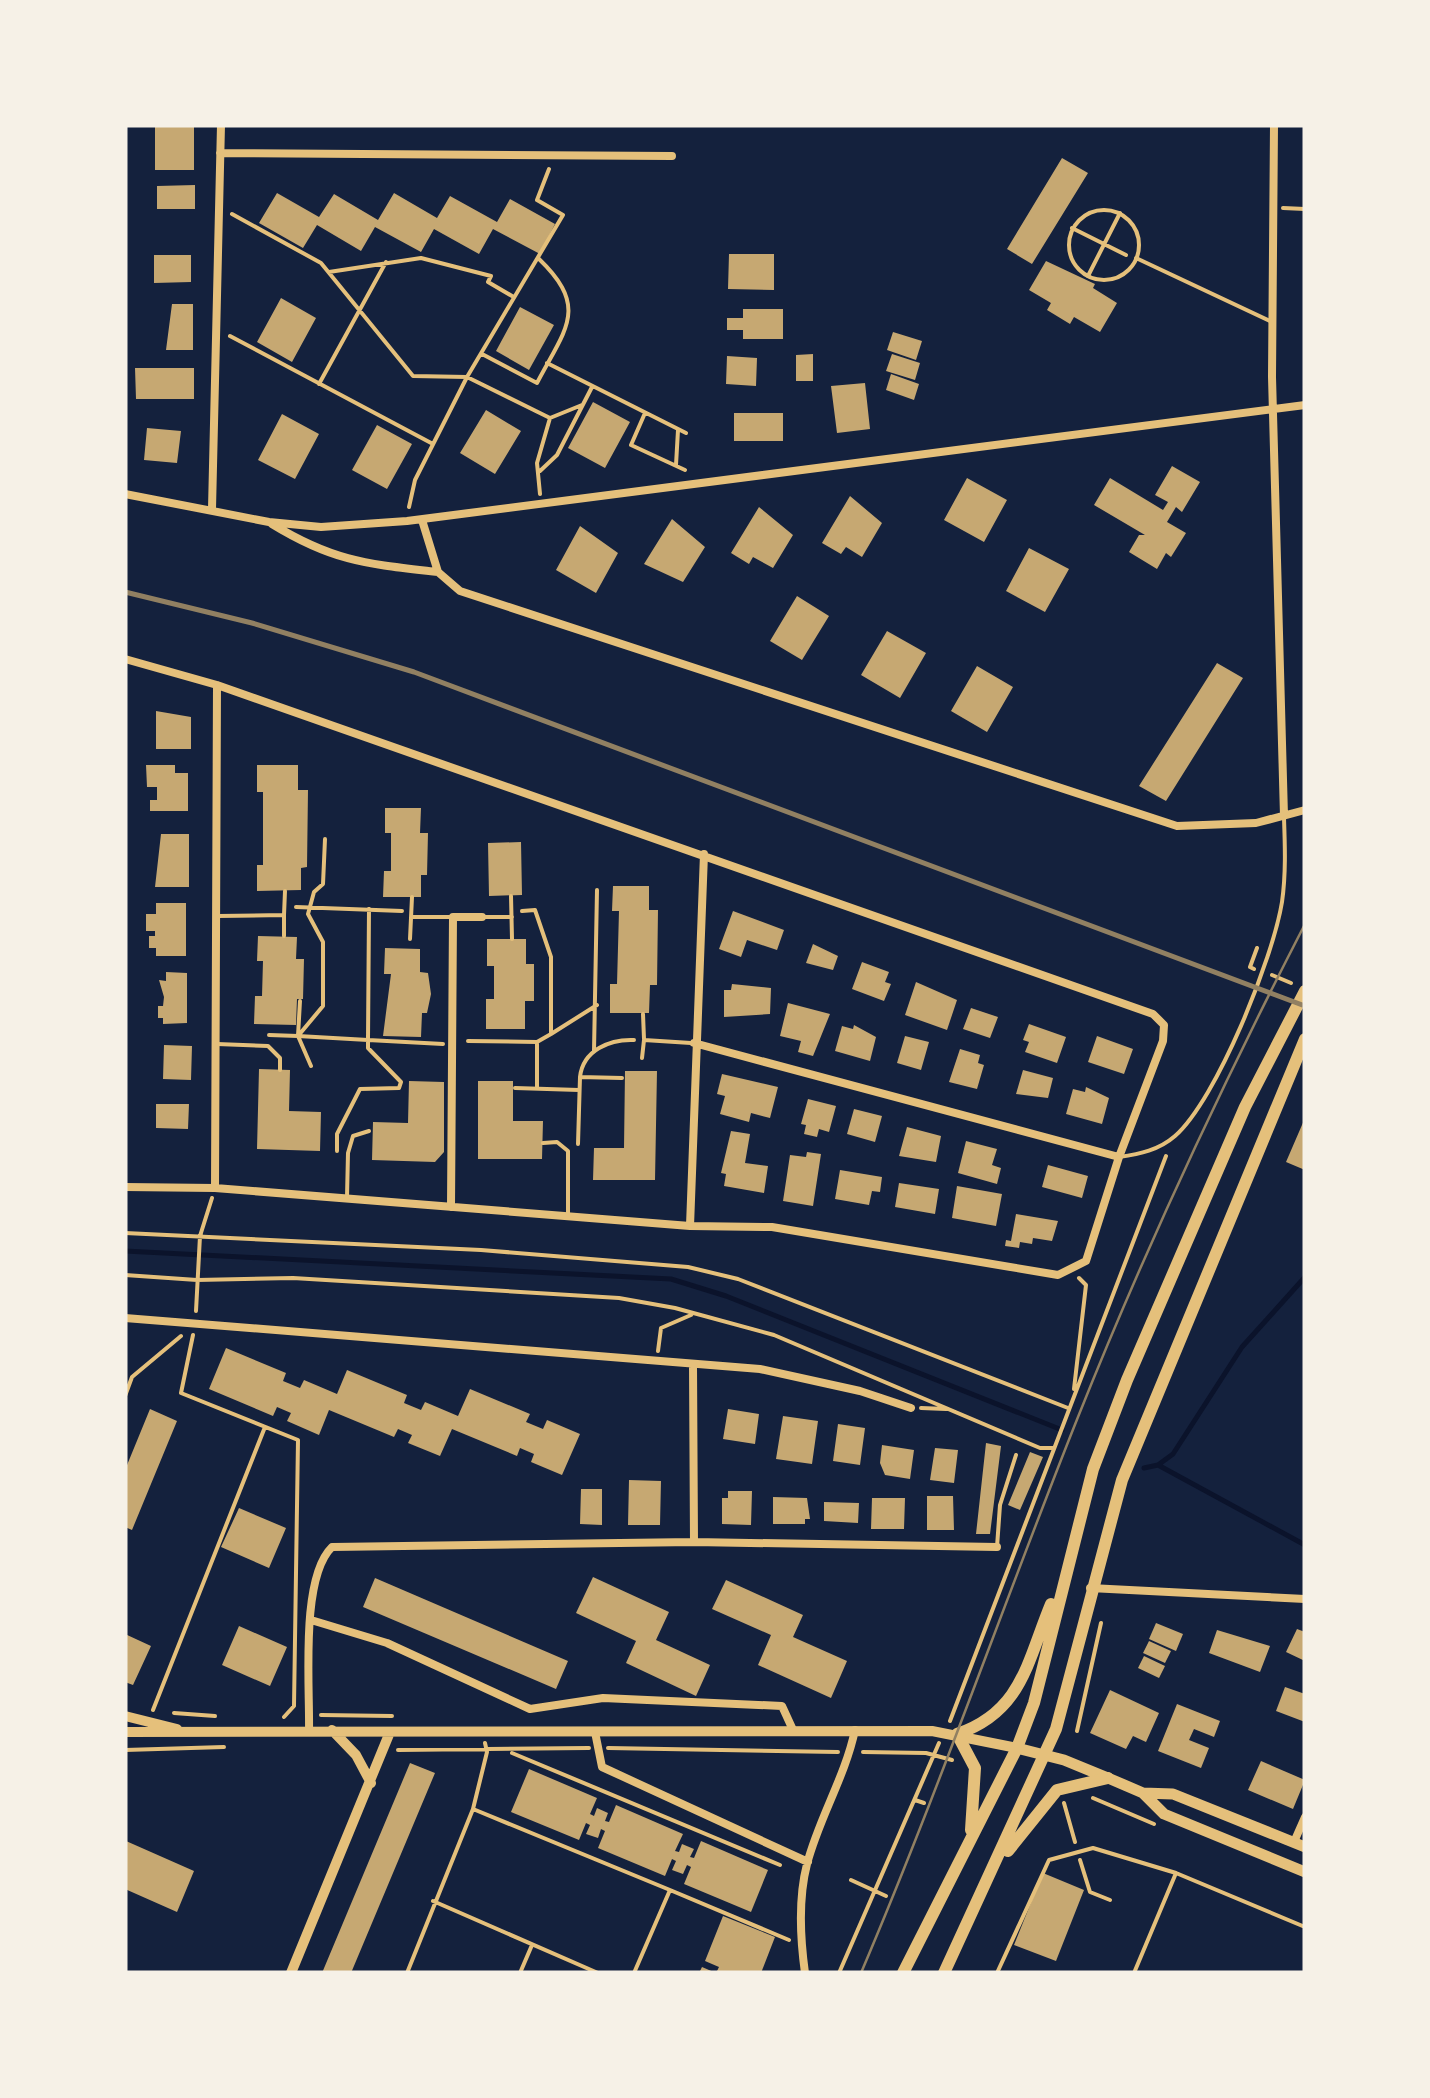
<svg xmlns="http://www.w3.org/2000/svg" width="1430" height="2098" viewBox="0 0 1430 2098" font-family="'PT Sans Narrow',sans-serif">
<style>
.lines{fill:none;stroke-linecap:round;stroke-linejoin:round}
.stream{stroke:#0b132b;stroke-width:5}
.building{fill:#c6a872}
.path{stroke:#e5c07b;stroke-width:4}
.service{stroke:#e5c07b;stroke-width:4}
.minor{stroke:#e5c07b;stroke-width:8}
.tertiary{stroke:#e5c07b;stroke-width:10}
.secondary{stroke:#e5c07b;stroke-width:11}
.primary{stroke:#e5c07b;stroke-width:12}
.tram{stroke:#918062;stroke-width:2.5}
.rail{stroke:#918062;stroke-width:5}
</style>
<rect width="100%" height="100%" fill="#14213d"/>
<g class="lines">
<path class="stream" d="M125 1251 671 1279 726 1296 1062 1430
M1158 1465 1305 1545
M1144 1468 1158 1465 1173 1454 1242 1347 1305 1277"/>
</g>
<path class="building" d="M155 125H194V170H155Z
M1062 158 1088 173 1032 264 1007 249Z
M195 185V209H157V186Z
M277 193 319 217 334 194 378 220 394 193 437 218 450 196 497 222 510 199 555 224 540 254 493 229 479 254 434 229 421 252 375 227 361 251 317 225 303 248 259 223Z
M729 254H774V290L728 289Z
M154 255H191V282L154 283Z
M1046 261 1095 284 1093 288 1117 303 1100 332 1074 317 1070 324 1047 310 1051 303 1029 290Z
M281 298 316 318 292 362 257 342Z
M172 304H193V350H166Z
M520 307 554 325 529 370 496 351Z
M743 309H783V339H743V330H727V318H743Z
M893 332 922 341 916 360 887 350Z
M813 354V381H796V355Z
M892 354 920 363 915 380 886 371Z
M727 356 757 358 756 386 726 384Z
M135 368H194V399H136Z
M891 374 919 384 914 400 886 390Z
M865 383 870 429 837 433 831 386Z
M593 402 630 422 605 468 568 448Z
M486 410 521 431 495 474 460 453Z
M734 413H783V441H734Z
M282 414 319 434 295 479 258 460Z
M377 425 412 444 387 489 352 470Z
M147 428 181 431 177 463 144 460Z
M1172 466 1200 482 1182 512 1176 507 1167 522 1186 533 1171 557 1166 553 1157 569 1129 552 1139 535H1145L1094 505 1110 478 1163 510 1168 502 1155 495Z
M967 478 1007 500 984 542 944 520Z
M850 496 882 523 862 557 846 547 841 554 822 543Z
M759 507 793 535 773 568 753 557 749 564 731 553Z
M672 519 705 547 683 582 644 564Z
M580 526 618 553 596 593 556 570Z
M1029 548 1069 569 1045 612 1006 591Z
M797 596 829 616 802 660 770 641Z
M887 631 926 653 900 698 861 675Z
M1217 663 1243 678 1166 801 1139 786Z
M977 666 1013 687 987 732 951 711Z
M156 711 191 717V749H156Z
M146 765H175V773H188V811H150V800H157V787H147Z
M257 765H298V790H308L307 867 301 868V890L257 891V865H263V792H257Z
M385 808H421L420 833H428L427 875H421V897H383L384 871H391V833H385Z
M161 834H189V887H155Z
M521 842 522 895 489 896 488 843Z
M613 886H649V910H658L657 985H650L649 1013H610V984H617L619 911H612Z
M156 903H186V956H156V948H149V936H155V931H146V914H156Z
M733 911 784 930 777 950 747 940 741 957 719 949Z
M258 936 297 937 296 959H304L303 999H297L296 1025 254 1024 255 996H262L263 961H257Z
M487 939H526V964H534V1001H525V1029H486V999H494V966H487Z
M813 944 838 956 833 970 806 963Z
M385 948 420 949V972L428 973 431 994 427 1013H422L421 1037 383 1036 391 974H384Z
M862 962 889 972 885 982 891 984 884 1001 852 989Z
M166 972 187 973V1023L163 1024V1018H158V1006H163L164 997 159 980 166 981Z
M916 982 957 1000 947 1030 905 1015Z
M732 984 771 988 770 1014 724 1017V990H731Z
M788 1003 830 1014 813 1056 798 1052 801 1041 780 1036Z
M971 1008 998 1017 990 1038 963 1029Z
M1029 1024 1066 1037 1057 1063 1025 1052 1029 1042 1023 1040Z
M854 1025 876 1037 870 1061 835 1051 842 1026 853 1029Z
M905 1036 929 1042 921 1070 897 1063Z
M1097 1036 1133 1049 1124 1074 1088 1062Z
M164 1045 192 1046 191 1080 163 1079Z
M960 1049 980 1055 978 1063 984 1065 977 1089 949 1082Z
M259 1069 290 1070 289 1111 321 1112 320 1151 257 1149Z
M1023 1070 1053 1078 1048 1098 1016 1094Z
M625 1071H657L655 1180H593L594 1148H624Z
M722 1074 778 1087 770 1118 751 1113 749 1122 720 1114 725 1096 717 1094Z
M409 1081 444 1082V1152L435 1162 372 1160 373 1122 408 1123Z
M478 1081H513V1121H543L542 1159H478Z
M1086 1087 1109 1098 1102 1124 1066 1114 1073 1089 1085 1092Z
M808 1099 836 1106 829 1132 819 1129 817 1137 804 1134 806 1125 801 1124Z
M156 1104H189L188 1129 156 1128Z
M854 1109 882 1116 875 1142 847 1134Z
M1305 1118V1170L1286 1162Z
M907 1127 941 1136 936 1162 899 1156Z
M731 1131 750 1134 745 1163 768 1166 764 1193 724 1186 726 1174 721 1173Z
M966 1141 997 1149 992 1165 1001 1168 997 1184 958 1173Z
M807 1152 821 1154 813 1206 783 1201 790 1155 806 1157Z
M1048 1165 1088 1176 1082 1198 1042 1187Z
M840 1170 882 1177 880 1192 872 1191 869 1205 835 1199Z
M899 1183 939 1189 935 1214 895 1207Z
M957 1186 1002 1194 996 1226 952 1218Z
M1016 1214 1058 1221 1052 1241 1033 1238 1032 1244 1020 1242 1019 1248 1005 1246 1006 1240 1011 1241Z
M226 1348 286 1373 283 1381 300 1388 304 1380 337 1394 347 1370 407 1395 404 1403 421 1410 425 1402 458 1416 470 1389 530 1414 526 1422 543 1429 547 1420 580 1434 562 1475 531 1462 534 1454 520 1448 517 1456 452 1429 440 1456 408 1443 412 1435 398 1429 394 1437 329 1410 319 1435 287 1421 291 1413 277 1407 273 1416 209 1389Z
M150 1409 177 1421 132 1530 125 1527V1470Z
M728 1409 759 1414 755 1444 723 1439Z
M783 1416 818 1421 812 1464 776 1459Z
M838 1424 865 1428 860 1465 833 1461Z
M986 1443 1001 1446 990 1534H976Z
M882 1445 914 1450 910 1479 885 1475 880 1463Z
M935 1448 958 1450 954 1483 930 1480Z
M1030 1452 1043 1457 1020 1510 1008 1505Z
M629 1480 661 1481 660 1525H628Z
M581 1489H602V1525L580 1524Z
M728 1491H752L751 1525 722 1524V1498H728Z
M927 1496H953L954 1530H927Z
M773 1497 807 1498 810 1519H805V1524H773Z
M872 1498H905L904 1529H871Z
M824 1502 859 1503 858 1523 824 1521Z
M239 1508 286 1528 269 1568 221 1547Z
M593 1577 669 1612 656 1640 710 1665 696 1696 626 1663 636 1641 576 1613Z
M375 1578 568 1661 556 1689 363 1607Z
M726 1580 803 1615 793 1637 847 1661 831 1698 758 1665 771 1635 712 1609Z
M1156 1623 1183 1634 1176 1651 1149 1639Z
M239 1626 287 1647 270 1686 222 1665Z
M1297 1629 1305 1632V1661L1286 1652Z
M1217 1630 1270 1646 1260 1672 1209 1653Z
M125 1634 151 1646 133 1685 125 1682Z
M1149 1641 1171 1651 1165 1663 1143 1653Z
M1144 1656 1165 1666 1159 1678 1138 1668Z
M1285 1687 1305 1694V1722L1276 1711Z
M1110 1690 1159 1713 1146 1742 1133 1736 1126 1749 1090 1733Z
M1177 1704 1220 1721 1214 1737 1194 1729 1189 1740 1209 1748 1201 1768 1158 1751Z
M1261 1761 1305 1780 1293 1809 1248 1790Z
M410 1763 435 1773 351 1973H322Z
M529 1769 597 1798 590 1814 594 1816 597 1808 608 1813 605 1821 609 1822 616 1805 683 1834 675 1851 679 1852 682 1844 694 1849 690 1857 694 1858 701 1841 768 1870 751 1912 684 1884 691 1867 687 1865 683 1874 672 1870 676 1861 672 1859 665 1876 598 1848 605 1831 601 1829 598 1838 586 1834 590 1825 586 1823 579 1840 511 1812Z
M126 1841 194 1871 177 1912 125 1889Z
M1043 1873 1084 1890 1056 1961 1014 1945Z
M723 1916 775 1937 761 1973H699L702 1967 716 1973 719 1967 705 1961Z"/>
<g class="lines">
<path class="path" d="M1283 208 1305 209
M232 214 321 263 413 376 467 377 550 418
M1072 228 1126 255
M329 272 421 258 491 276 488 282 512 296
M1088 276 1120 213
M230 336 433 444
M482 354 537 383C565 329 590 308 539 259
M547 363 686 433
M319 384 386 262
M645 413 631 445 685 470
M676 465 678 430
M540 471 557 455 592 387
M540 494 537 463 550 418 582 405
M409 507 415 480 467 377 563 215 537 200 549 169
M296 907 402 911
M522 911 535 910 551 957V1034L537 1042
M1254 969 1250 967 1257 948
M1272 975 1291 983
M551 1034 597 1005
M269 1035 298 1036 300 1001
M298 1036 323 1006V942L308 914 314 892 323 884 325 839
M298 1036 368 1040 369 909
M298 1036 311 1066
M468 1041 537 1042V1089
M594 1051 597 890
M580 1077C583 1050 610 1039 634 1040
M515 1088 579 1090
M578 1144 580 1077 622 1078
M337 1151V1134L360 1089 399 1088 401 1082 368 1048V1040L443 1044
M125 1233 481 1250 688 1267 738 1279 1068 1408
M125 1275 197 1280 293 1278 619 1298 675 1308 774 1335 1040 1448H1053
M196 1311 200 1236 212 1198
M193 1335 181 1393 298 1440 294 1706 284 1717
M658 1351 661 1328 691 1315
M1074 1389 1086 1285 1079 1278
M125 1396 132 1377 181 1336
M921 1408 946 1409
M153 1710 265 1427
M174 1713 215 1716
M321 1715 392 1716
M950 1721 1166 1156
M1077 1731 1101 1623
M608 1748 838 1752
M125 1750 224 1747
M398 1750 589 1748
M863 1752 926 1753 952 1760
M512 1753 780 1865
M1093 1798 1154 1824
M915 1800 924 1803
M1064 1803 1075 1842
M473 1809 670 1890 634 1973
M1080 1860 1090 1892 1110 1900
M851 1880 886 1896
M670 1890 789 1940
M433 1901 598 1973
M407 1973 473 1809 487 1752 485 1743
M520 1973 532 1945
M839 1973 939 1743"/>
<path class="service" d="M1069 245a35 35 0 1 1 70 0a35 35 0 1 1-70 0Z
M1136 258 1272 322
M511 896 512 939
M284 915 285 891
M218 916 284 915V936
M411 917H451
M482 917H512
M410 939 412 897
M643 1014 644 1039
M217 1044 268 1046 280 1058V1070
M642 1058 644 1040 691 1043
M543 1143 557 1142 568 1151V1217
M1119 1157C1140 1154 1159 1150 1175 1136 1217 1099 1273 958 1282 902 1286 874 1285 846 1284 818
M347 1197 348 1153 353 1136 369 1131
M997 1547 1000 1505 1016 1455
M997 1973 1049 1860 1093 1848 1176 1873
M1134 1973 1176 1873 1305 1927"/>
<path class="minor" d="M1274 125 1272 377 1284 816
M220 153 672 156
M125 494 269 522 321 527 407 521 1305 405
M212 509 221 125
M422 520 438 572 460 591 1177 826 1256 823 1305 810
M272 524C334 562 368 564 438 572
M125 659 217 685 1153 1014 1164 1025 1163 1041 1119 1157 1086 1261 1058 1275 772 1227 690 1226 215 1188 125 1187
M694 1043 1119 1157
M215 1188 217 685
M451 1207 453 917H482
M690 1226 704 854
M125 1318 760 1369 860 1391 911 1408
M693 1365 694 1542
M1090 1588 1305 1599
M311 1620 387 1643 530 1709 603 1698 782 1706 793 1730
M309 1731C310 1686 300 1578 332 1547L694 1542 997 1547
M595 1732 602 1767 808 1862
M1294 1842 1305 1817
M805 1973C800 1937 798 1899 807 1864 819 1818 845 1777 855 1730"/>
<path class="tertiary" d="M125 1716 177 1729
M332 1730 356 1755 371 1783
M125 1732 932 1731 1017 1748
M291 1973 390 1732"/>
<path class="secondary" d="M1017 1748 1064 1760 1108 1778 1143 1793 1164 1814 1305 1872
M1143 1793 1173 1794 1305 1847"/>
<path class="primary" d="M971 1830 975 1768 957 1734C1022 1712 1027 1662 1051 1604
M1008 1851 1057 1790 1108 1778
M903 1973 1017 1748 1034 1703 1093 1469 1127 1380 1245 1107 1305 991
M944 1973 1056 1729 1122 1480 1305 1039"/>
<path class="tram" d="M861 1973C939 1790 1004 1602 1078 1417 1145 1249 1222 1085 1305 924"/>
<path class="rail" d="M125 592 252 623 414 672 1305 1006"/>
</g>
<rect width="1430" height="2098" fill="none" stroke="#f6f1e7" stroke-width="255"/>
</svg>
